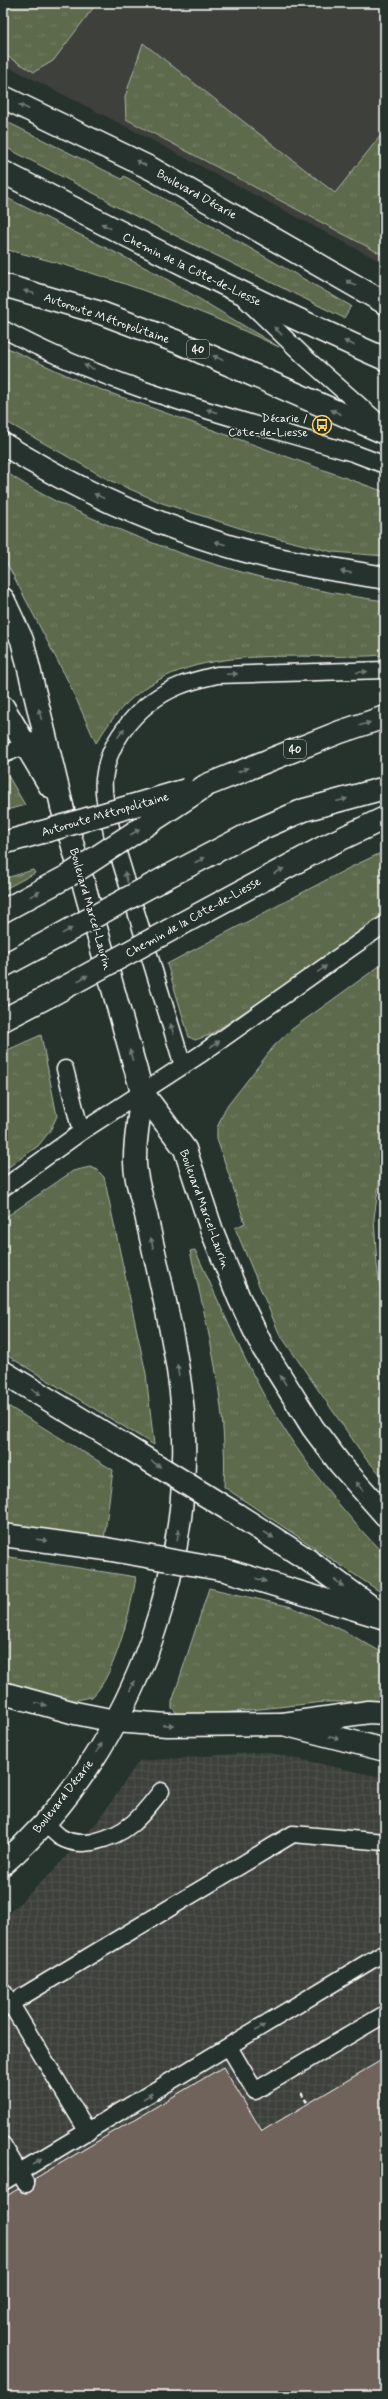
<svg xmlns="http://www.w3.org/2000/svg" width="388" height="2399" viewBox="0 0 388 2399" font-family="Mynerve,sans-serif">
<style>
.built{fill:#3c413b}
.industrial{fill:url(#industrial-grid)}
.grass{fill:url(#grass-tufts);stroke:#aeb4a6}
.building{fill:#6f635c;stroke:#fff}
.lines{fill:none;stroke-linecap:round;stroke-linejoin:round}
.service-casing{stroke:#fff;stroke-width:19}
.tertiary-casing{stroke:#fff;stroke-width:25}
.secondary-casing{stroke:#fff;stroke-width:25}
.primary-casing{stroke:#fff;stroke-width:25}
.motorway-casing{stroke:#fff;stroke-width:25}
.path{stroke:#fff;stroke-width:2.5;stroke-dasharray:4 3;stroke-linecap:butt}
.service{stroke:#26332d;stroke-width:16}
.tertiary{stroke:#26332d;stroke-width:22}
.secondary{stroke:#26332d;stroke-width:22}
.primary{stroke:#26332d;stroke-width:22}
.motorway{stroke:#26332d;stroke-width:22}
.secondary-bridge-casing{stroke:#fff;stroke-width:25;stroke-linecap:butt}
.primary-bridge-casing{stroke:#fff;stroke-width:25;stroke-linecap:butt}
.motorway-bridge-casing{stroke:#fff;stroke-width:25;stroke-linecap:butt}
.secondary-bridge{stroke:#26332d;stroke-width:22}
.primary-bridge{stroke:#26332d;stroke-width:22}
.motorway-bridge{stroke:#26332d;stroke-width:22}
.oneway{fill:#727a76}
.labels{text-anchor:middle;stroke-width:3.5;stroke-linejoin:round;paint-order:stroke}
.shield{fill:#26332d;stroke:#bec2c0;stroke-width:1}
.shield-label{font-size:11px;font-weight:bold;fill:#fff}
.street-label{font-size:12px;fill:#fff;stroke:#26332d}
.poi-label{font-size:12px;fill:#fff;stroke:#26332d;text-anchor:end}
</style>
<defs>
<pattern id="industrial-grid" width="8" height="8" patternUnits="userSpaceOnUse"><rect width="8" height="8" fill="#3c413b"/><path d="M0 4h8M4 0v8" fill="none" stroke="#50544f"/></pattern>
<pattern id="grass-tufts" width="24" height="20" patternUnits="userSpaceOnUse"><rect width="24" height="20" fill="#5d6a4c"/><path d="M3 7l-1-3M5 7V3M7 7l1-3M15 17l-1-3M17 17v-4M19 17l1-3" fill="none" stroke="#758067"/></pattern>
</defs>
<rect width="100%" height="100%" fill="#26332d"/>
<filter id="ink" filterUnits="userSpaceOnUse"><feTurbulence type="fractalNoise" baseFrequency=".025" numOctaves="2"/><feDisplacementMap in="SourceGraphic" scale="8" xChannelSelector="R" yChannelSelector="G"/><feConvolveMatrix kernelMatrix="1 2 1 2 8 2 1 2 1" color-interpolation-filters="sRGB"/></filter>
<g filter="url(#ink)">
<path class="built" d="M3 3H385V264L127 127 3 64Z"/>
<path class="industrial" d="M266 1752 385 1778V2396H3V1919L51 1873 98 1821 139 1761Z"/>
<path class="grass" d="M3 3H97L53 61 34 72 3 54Z
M143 43 335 193 385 130V256L126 119 125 97Z
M3 120 122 179 124 176 351 306 344 318 109 203V201L3 146Z
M3 196 158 274 279 347C191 305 98 271 3 249Z
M3 346 88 385 385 492V556L333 552 252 532 162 503 109 480 3 420Z
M3 470C37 494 75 511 113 527 203 565 288 588 385 601V655C296 662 179 636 115 716 108 724 102 734 96 743L69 683 3 556Z
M3 767 25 805 3 811Z
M385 851V917L210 1035 195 1040 189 1037 167 964 349 868Z
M33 870 35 873 3 890V879Z
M385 962V1142L374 1218 377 1265 385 1319V1479L366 1459 279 1333 235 1228 245 1223 217 1139V1128L225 1109 274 1046 292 1029Z
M41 1035 57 1116 50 1131 38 1146 3 1171V1052Z
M90 1167 97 1170 104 1177 146 1374 154 1445 3 1353V1219L73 1171Z
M195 1250C220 1304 243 1360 273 1411 300 1457 347 1518 385 1555V1595L224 1487C228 1406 208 1329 190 1251Z
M3 1403 113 1470 104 1540 3 1525Z
M3 1556 136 1577C131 1609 115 1676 92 1697L70 1701 3 1684Z
M209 1588 292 1607 344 1631 385 1654V1701L324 1702 195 1716 177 1713 172 1708V1702Z"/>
<path class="building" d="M385 2058V2396H3V2198L18 2189 22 2192H30L34 2188V2179L223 2067 262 2131Z"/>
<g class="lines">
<g class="service-casing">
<path id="service" d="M245 299 306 358 384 427
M3 329C110 388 239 419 356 454L385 465
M3 755 34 741
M183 1066 112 833C109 816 102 797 104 779 108 738 142 701 179 686 191 681 204 678 217 675L385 670
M65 1069 81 1132
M3 1188 81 1132 201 1054 385 924
M44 1822C49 1827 55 1833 60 1837 70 1843 82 1844 93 1842 128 1834 140 1818 161 1791
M3 1991 88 2132
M3 2008 293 1834 385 1842
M229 2047 255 2091 385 2014
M3 2145 26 2184
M3 2182 385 1952"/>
</g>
<g class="tertiary-casing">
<path id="tertiary" d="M3 1864C138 1747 206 1545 178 1370 170 1318 157 1267 146 1215 142 1198 134 1176 135 1158 135 1136 140 1114 142 1092"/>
</g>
<g class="secondary-casing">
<path id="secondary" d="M3 97 152 169 385 303
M3 172C129 237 255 302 385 359
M183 923 324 847 385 818
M3 1020 49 996
M3 1693 75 1713 115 1721 167 1725 283 1724 385 1750"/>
</g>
<g class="primary-casing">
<path id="primary" d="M62 807 142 1092 185 1149 212 1231 239 1298 263 1348 313 1428 340 1464 385 1515
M3 1372 122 1444
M236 1514 308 1560 385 1617
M283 1724 369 1712 385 1713"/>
</g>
<g class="motorway-casing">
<path id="motorway" d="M3 285 101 313 178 342 385 433
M3 444C85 495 175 534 269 557 307 566 346 571 385 578
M3 599 22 640 62 806
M3 707 50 786
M207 785 340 732 385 717
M3 843 53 829
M165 878 251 833 304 810 385 788
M3 911 68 876
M3 966 33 950
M3 1535 106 1549
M225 1570 385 1618"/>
</g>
<path class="path" d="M301 2093 308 2104"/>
<use href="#service" class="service"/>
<use href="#tertiary" class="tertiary"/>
<use href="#secondary" class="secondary"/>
<use href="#primary" class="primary"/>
<use href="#motorway" class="motorway"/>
<g class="secondary-bridge-casing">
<path id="secondary-bridge" d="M49 996 183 923"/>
</g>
<g class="primary-bridge-casing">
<path id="primary-bridge" d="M122 1444 236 1514"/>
</g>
<g class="motorway-bridge-casing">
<path id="motorway-bridge" d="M53 829 186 790
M68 876 207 785
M33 950 165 878
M106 1549 225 1570"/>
</g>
<use href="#secondary-bridge" class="secondary-bridge"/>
<use href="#primary-bridge" class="primary-bridge"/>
<use href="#motorway-bridge" class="motorway-bridge"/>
</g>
<defs><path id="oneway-solid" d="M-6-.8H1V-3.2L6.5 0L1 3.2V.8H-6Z"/></defs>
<g class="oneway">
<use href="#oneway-solid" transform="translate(24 107) rotate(-155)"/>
<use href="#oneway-solid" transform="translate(141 163) rotate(-153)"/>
<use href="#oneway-solid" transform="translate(106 226) rotate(-152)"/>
<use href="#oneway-solid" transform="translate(351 283) rotate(-150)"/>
<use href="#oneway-solid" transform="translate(29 292) rotate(-164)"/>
<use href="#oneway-solid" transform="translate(278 331) rotate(-136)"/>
<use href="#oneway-solid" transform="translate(349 343) rotate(-156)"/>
<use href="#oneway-solid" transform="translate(218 358) rotate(-156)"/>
<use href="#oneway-solid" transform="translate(89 367) rotate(-158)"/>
<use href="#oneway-solid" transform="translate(212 411) rotate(-163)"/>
<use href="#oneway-solid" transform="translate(336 412) rotate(-156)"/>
<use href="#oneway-solid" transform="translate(99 496) rotate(-154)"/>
<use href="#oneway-solid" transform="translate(220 543) rotate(-163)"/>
<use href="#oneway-solid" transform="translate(346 572) rotate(-173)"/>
<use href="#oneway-solid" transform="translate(362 672) rotate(-4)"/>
<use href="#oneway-solid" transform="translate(232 674) rotate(-3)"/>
<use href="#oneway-solid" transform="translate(40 714) rotate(-104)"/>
<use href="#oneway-solid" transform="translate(365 724) rotate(-18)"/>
<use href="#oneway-solid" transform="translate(121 733) rotate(-53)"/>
<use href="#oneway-solid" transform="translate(243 770) rotate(-22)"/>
<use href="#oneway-solid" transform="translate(342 800) rotate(-15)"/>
<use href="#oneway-solid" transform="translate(135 832) rotate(-33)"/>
<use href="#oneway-solid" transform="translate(200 860) rotate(-28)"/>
<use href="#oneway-solid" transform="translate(279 871) rotate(-28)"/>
<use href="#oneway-solid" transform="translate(126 877) rotate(-107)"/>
<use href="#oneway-solid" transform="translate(35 894) rotate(-28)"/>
<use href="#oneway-solid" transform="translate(67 931) rotate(-29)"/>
<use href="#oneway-solid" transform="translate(322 969) rotate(-35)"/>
<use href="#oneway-solid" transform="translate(83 978) rotate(-29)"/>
<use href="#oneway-solid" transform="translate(172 1029) rotate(-107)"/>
<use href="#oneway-solid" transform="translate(215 1044) rotate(-35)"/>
<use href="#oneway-solid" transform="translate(131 1055) rotate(-106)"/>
<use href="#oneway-solid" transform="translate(152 1243) rotate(-103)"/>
<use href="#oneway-solid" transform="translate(178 1370) rotate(-98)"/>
<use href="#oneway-solid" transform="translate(283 1380) rotate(-122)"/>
<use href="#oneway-solid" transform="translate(36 1392) rotate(31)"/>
<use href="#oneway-solid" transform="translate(156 1464) rotate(32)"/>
<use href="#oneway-solid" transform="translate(359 1486) rotate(-131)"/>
<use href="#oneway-solid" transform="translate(178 1535) rotate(-81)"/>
<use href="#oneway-solid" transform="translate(269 1535) rotate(33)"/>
<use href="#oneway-solid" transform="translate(42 1540) rotate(7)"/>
<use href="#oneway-solid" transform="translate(261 1580) rotate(18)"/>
<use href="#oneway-solid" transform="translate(339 1583) rotate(37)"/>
<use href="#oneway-solid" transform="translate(132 1686) rotate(-65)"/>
<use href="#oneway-solid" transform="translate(41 1704) rotate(15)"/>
<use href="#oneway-solid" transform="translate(168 1725) rotate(1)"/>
<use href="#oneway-solid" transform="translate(334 1738) rotate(15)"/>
<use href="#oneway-solid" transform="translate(99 1748) rotate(-58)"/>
<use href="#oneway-solid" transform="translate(260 2028) rotate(-31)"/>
<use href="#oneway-solid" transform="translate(148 2096) rotate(-31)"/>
<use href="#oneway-solid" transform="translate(37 2162) rotate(-31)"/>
</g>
</g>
<defs>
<g id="bus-ring" transform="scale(1)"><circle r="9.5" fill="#26332d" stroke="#ffd166" stroke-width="1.5"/><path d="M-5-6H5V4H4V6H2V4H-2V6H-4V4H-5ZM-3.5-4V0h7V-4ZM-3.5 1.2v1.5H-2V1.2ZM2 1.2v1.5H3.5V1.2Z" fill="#ffd166"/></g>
</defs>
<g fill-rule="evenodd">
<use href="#bus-ring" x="322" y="425"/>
</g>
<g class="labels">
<g class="shield">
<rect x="187" y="340" width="22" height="18" rx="3"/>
<rect x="284" y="740" width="22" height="18" rx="3"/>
</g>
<g class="shield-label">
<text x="198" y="353">40</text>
<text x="295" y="753">40</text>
</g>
<g class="street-label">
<text transform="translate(197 194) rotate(29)" y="4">Boulevard Décarie</text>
<text transform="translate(192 269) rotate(26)" y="4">Chemin de la Côte-de-Liesse</text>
<text transform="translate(107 318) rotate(19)" y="4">Autoroute Métropolitaine</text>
<text transform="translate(105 814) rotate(-16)" y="4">Autoroute Métropolitaine</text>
<text transform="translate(91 909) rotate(74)" y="4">Boulevard Marcel-Laurin</text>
<text transform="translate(193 917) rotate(-29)" y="4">Chemin de la Côte-de-Liesse</text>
<text transform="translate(205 1209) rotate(70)" y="4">Boulevard Marcel-Laurin</text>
<text transform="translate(63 1796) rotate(-52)" y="4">Boulevard Décarie</text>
</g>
<g class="poi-label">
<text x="308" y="422">Décarie /<tspan x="308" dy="14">Côte-de-Liesse</tspan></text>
</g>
</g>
<rect width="388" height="2399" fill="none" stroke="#26332d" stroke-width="16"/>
<rect x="8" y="8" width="372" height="2383" fill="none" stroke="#fff" stroke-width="1.5" filter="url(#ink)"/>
</svg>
